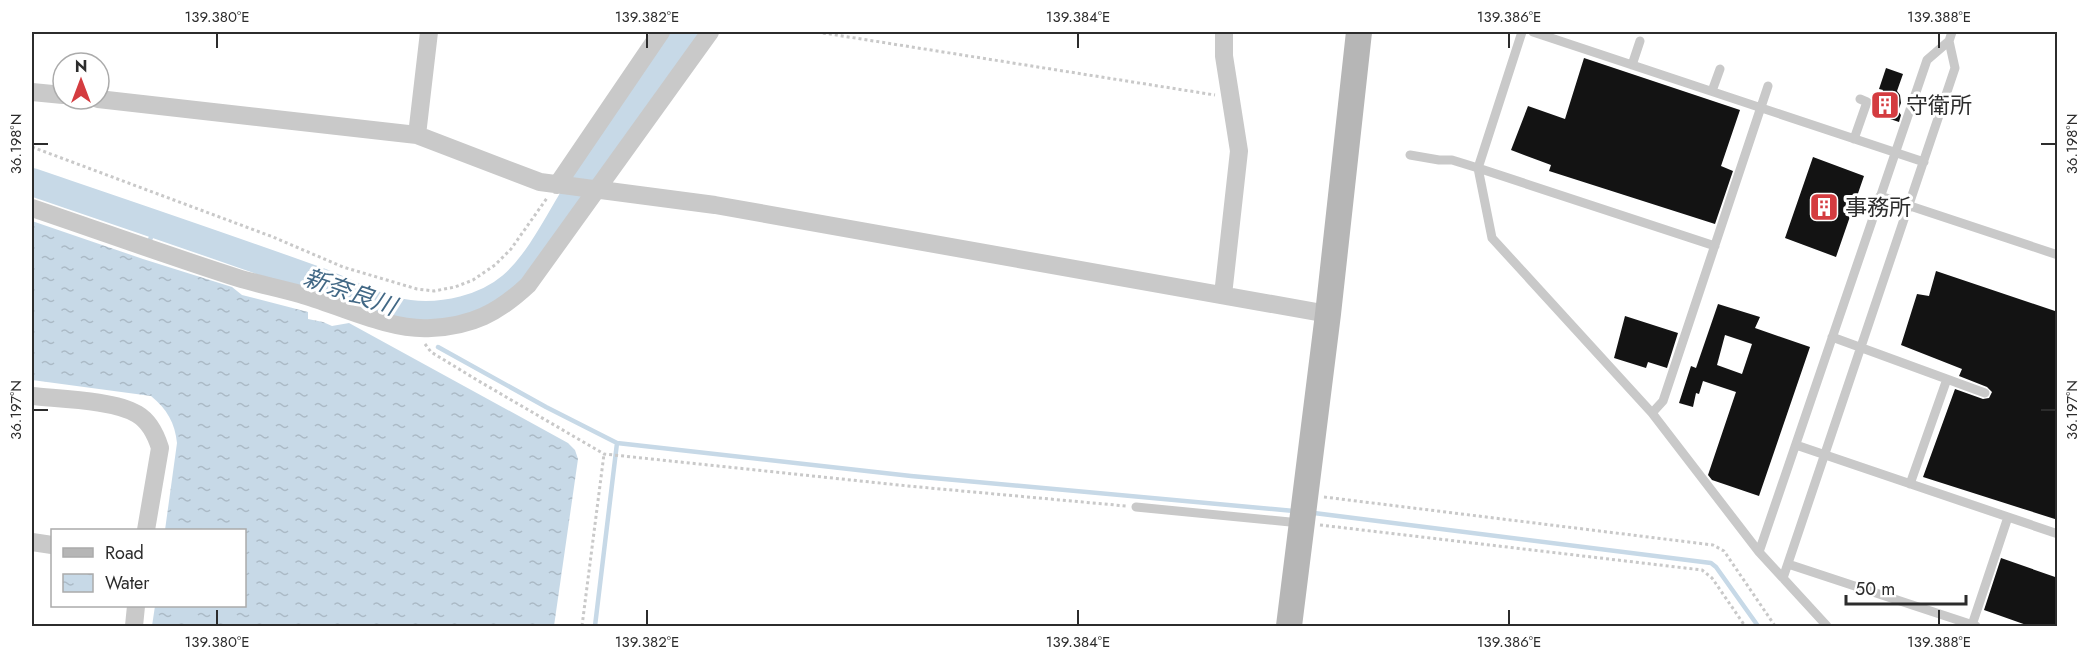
<svg xmlns="http://www.w3.org/2000/svg" width="2089" height="658" viewBox="0 0 2089 658" font-family="Jost,'Noto Sans JP',sans-serif">
<style>
.water{fill:url(#water-ripples)}
.lines{fill:none;stroke-linecap:round;stroke-linejoin:round}
.stream{stroke:#c7d9e7;stroke-width:4.5}
.river{stroke:#c7d9e7;stroke-width:28}
.building{fill:#131313;fill-rule:evenodd}
.path{stroke:#c9c9c9;stroke-width:3;stroke-dasharray:3 3;stroke-linecap:butt}
.lane{stroke:#c9c9c9;stroke-width:9}
.street{stroke:#c9c9c9;stroke-width:18}
.secondary{stroke:#b6b6b6;stroke-width:26}
.ticks{fill:none;stroke:#2c2c2c;stroke-width:2}
.labels{text-anchor:middle;stroke-width:6;stroke-linejoin:round;paint-order:stroke}
.poi-label{font-size:22px;fill:#2c2c2c;stroke:#fff;text-anchor:start}
.water-label{font-size:24px;font-style:italic;fill:#426885;stroke:#fff}
.neatline{fill:none;stroke:#2c2c2c;stroke-width:2}
.ticks-label{font-size:15px;text-anchor:middle;fill:#2c2c2c}
</style>
<defs>
<pattern id="water-ripples" width="26" height="14" patternUnits="userSpaceOnUse" patternTransform="scale(1.5)"><rect width="26" height="14" fill="#c7d9e7"/><path d="M2 4q2-2 4 0t4 0M15 11q2-2 4 0t4 0" fill="none" stroke="#abbac6"/></pattern>
</defs>
<rect width="100%" height="100%" fill="#fff"/>
<path class="water" d="M32 221 143 259 232 287 242 295 308 312V319L323 322 332 326 349 323 568 443 575 450 578 459 554 626H152L155 606H244V530H165L177 443C175 423 167 409 151 396L32 380Z"/>
<g class="lines">
<path class="stream" d="M150 240 155 225
M438 347 546 407 617 443 911 476 1294 511
M1314 513 1711 563 1716 567 1758 626
M595 626 617 443"/>
<path class="river" d="M32 182C126 214 221 246 315 280 346 291 377 310 409 314 444 318 485 309 512 286 542 260 564 211 586 177 619 128 654 80 687 32"/>
</g>
<path class="building" d="M1584 58 1740 110 1721 166 1733 171 1715 224 1549 171 1551 165 1511 150 1528 106 1565 119Z
M1886 68 1903 74 1897 91 1900 95 1901 103 1898 111 1901 115 1899 122 1875 114 1883 90 1879 89Z
M1813 157 1864 176 1836 257 1785 238Z
M1936 271 2058 312V520L1923 477 1955 389 1983 399 1989 398 1992 392 1987 387 1959 376 1962 369 1901 345 1917 294 1929 296Z
M1718 304 1760 317 1755 328 1810 347 1759 496 1712 480 1708 475 1736 392 1703 381 1699 394 1696 393 1693 407 1679 403 1691 366 1696 368ZM1725 335 1752 344 1742 374 1717 365Z
M1625 316 1678 333 1667 368 1648 362 1646 368 1614 358Z
M2001 558 2058 578V627H2032L1984 610Z"/>
<g class="lines">
<path class="path" d="M817 32 1215 95
M32 147 273 237 343 267 417 289 434 291 455 287 473 280 495 265 511 249 547 198
M425 344 431 352 477 380 604 454 908 486 1126 506
M1324 497 1713 545 1724 551 1775 626
M1320 525 1702 570 1712 578 1745 626
M582 626 604 454"/>
<path class="lane" d="M1522 32 1478 168 1715 246
M1533 32 1924 162
M1632 65 1640 41
M1712 91 1720 69
M1854 139 1867 102 1860 99
M1410 155 1439 160H1452L1478 168 1492 238 1652 413 1759 552 1827 626
M1880 196 2058 255
M1832 337 1985 393
M1652 413 1663 401 1768 86
M1796 445 2058 534
M1910 484 1947 379
M1136 507 1300 523
M1759 552 1927 60 1949 41 1952 32
M1788 564 1976 626
M1783 578 1955 68 1949 41
M1972 625 2008 517"/>
<path class="street" d="M32 92 63 95
M98 99 417 135 540 182 715 205 1328 314
M417 135 429 32
M557 185 661 32
M32 208C100 231 169 256 238 278 258 284 279 288 300 294 339 305 390 331 431 328 472 326 498 313 528 285L710 32
M1223 295 1239 151 1224 56V32
M32 396C60 399 114 400 137 414 149 421 156 435 160 448L146 530
M32 542 52 545
M134 626 136 606"/>
<path class="secondary" d="M1289 626 1328 314 1359 32"/>
</g>
<path class="ticks" d="M217 33V48M647 33V48M1078 33V48M1509 33V48M1939 33V48M33 144H48M2041 144H2056M33 410H48M2041 410H2056M217 610V625M647 610V625M1078 610V625M1509 610V625M1939 610V625"/>
<defs>
<g id="building-square" transform="scale(1.5)"><rect x="-9" y="-9" width="18" height="18" rx="4" fill="#d43c40" stroke="#fff"/><path d="M-4-6H4V6H1V3H-1V6H-4ZM-2.5-4.3h1.7v1.8h-1.7ZM.8-4.3h1.7v1.8H.8ZM-2.5-1h1.7V.8h-1.7ZM.8-1h1.7V.8H.8Z" fill="#fff"/></g>
</defs>
<g fill-rule="evenodd">
<use href="#building-square" x="1885" y="105"/>
<use href="#building-square" x="1824" y="207"/>
</g>
<g class="labels">
<g class="poi-label">
<text x="1906" y="113">守衛所</text>
<text x="1845" y="215">事務所</text>
</g>
<g class="water-label">
<text transform="translate(350 292) rotate(19)" y="8">新奈良川</text>
</g>
</g>
<rect width="2089" height="658" fill="none" stroke="#ffffff" stroke-width="66"/>
<rect x="51" y="529" width="195" height="78" fill="#ffffff" stroke="#ababab" stroke-width="1.5"/>
<rect x="63" y="548" width="30" height="9" fill="#b6b6b6" stroke="#ababab" stroke-width="1.5"/>
<text x="105" y="559" font-size="18" fill="#2c2c2c">Road</text>
<rect x="63" y="574" width="30" height="18" fill="url(#water-ripples)" stroke="#ababab" stroke-width="1.5"/>
<text x="105" y="589" font-size="18" fill="#2c2c2c">Water</text>
<g transform="translate(81 81)"><circle r="28" fill="#ffffff" stroke="#ababab" stroke-width="1.5"/>
<path d="M0-4.5L10 22L0 15L-10 22Z" fill="#d43c40"/>
<text y="-9" font-size="16" font-weight="bold" text-anchor="middle" fill="#2c2c2c">N</text>
</g>
<path d="M1846 595v9h120v-9" fill="none" stroke="#2c2c2c" stroke-width="3"/>
<text x="1855" y="595" font-size="18" fill="#2c2c2c" stroke="#ffffff" stroke-width="4.5" paint-order="stroke">50 m</text>
<rect x="33" y="33" width="2023" height="592" class="neatline"/>
<g class="ticks-label">
<text x="217" y="22">139.380°E</text>
<text x="647" y="22">139.382°E</text>
<text x="1078" y="22">139.384°E</text>
<text x="1509" y="22">139.386°E</text>
<text x="1939" y="22">139.388°E</text>
<text transform="translate(16 144) rotate(-90)" y="5">36.198°N</text>
<text transform="translate(2072 144) rotate(-90)" y="5">36.198°N</text>
<text transform="translate(16 410) rotate(-90)" y="5">36.197°N</text>
<text transform="translate(2072 410) rotate(-90)" y="5">36.197°N</text>
<text x="217" y="647">139.380°E</text>
<text x="647" y="647">139.382°E</text>
<text x="1078" y="647">139.384°E</text>
<text x="1509" y="647">139.386°E</text>
<text x="1939" y="647">139.388°E</text>
</g>
</svg>
